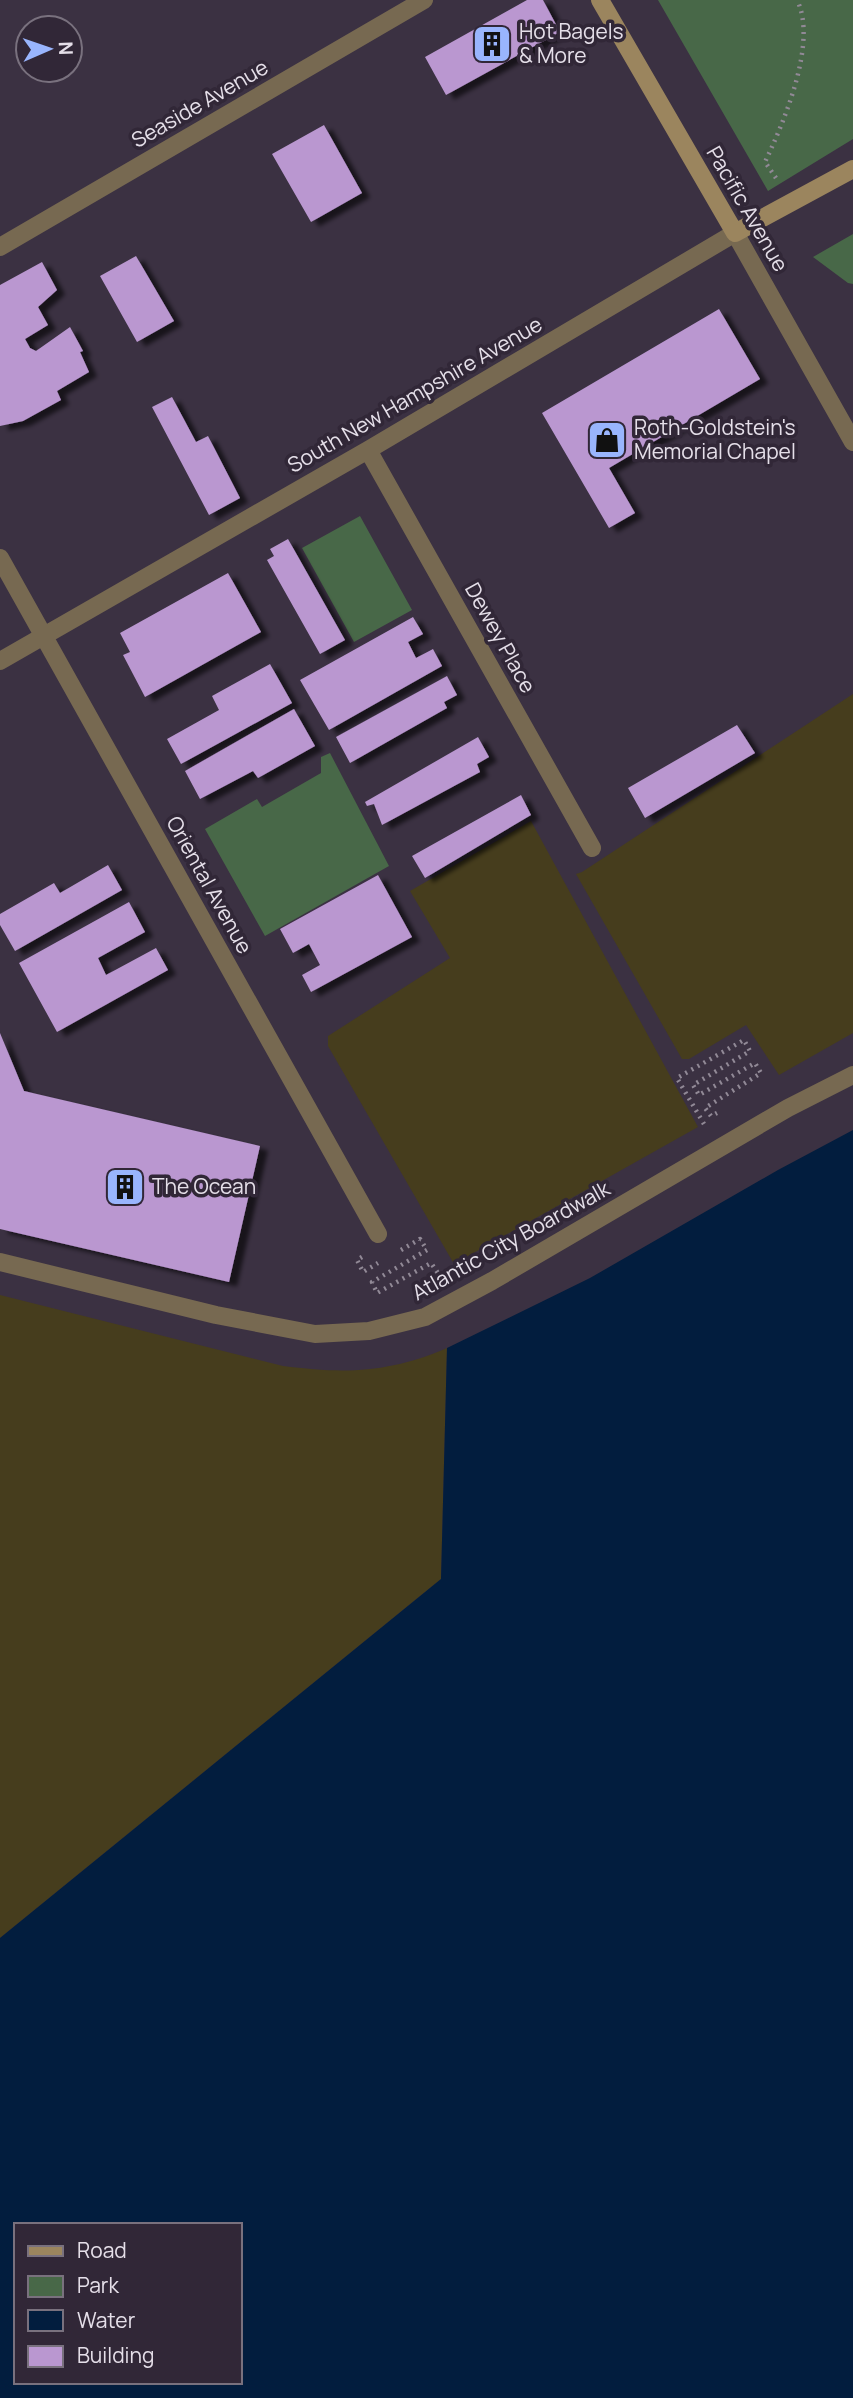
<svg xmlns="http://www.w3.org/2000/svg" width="853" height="2398" viewBox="0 0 853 2398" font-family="Manrope,sans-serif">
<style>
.green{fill:#486848}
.sand{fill:#463d1d}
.water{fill:#021d3e;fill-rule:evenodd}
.building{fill:#ba97d0;filter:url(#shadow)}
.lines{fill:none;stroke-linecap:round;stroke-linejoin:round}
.path{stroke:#918996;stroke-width:4.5;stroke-dasharray:2 5;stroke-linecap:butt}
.street{stroke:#776951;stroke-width:18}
.secondary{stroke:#9b855e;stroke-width:18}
.labels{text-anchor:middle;stroke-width:7;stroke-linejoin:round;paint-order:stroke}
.poi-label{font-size:21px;fill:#e5dfe9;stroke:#312737;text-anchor:start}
.street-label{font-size:21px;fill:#e5dfe9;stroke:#312737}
</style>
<defs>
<filter id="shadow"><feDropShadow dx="8" dy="4.5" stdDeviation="2" flood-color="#0009"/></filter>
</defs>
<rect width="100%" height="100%" fill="#3b3142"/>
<path class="green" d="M658 0H853V139L768 191Z
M853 234V284L848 283 813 257Z
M360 516 412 610 354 642 302 548Z
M330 753 389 866 265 936 205 829 257 799 262 807 321 773V757Z"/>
<path class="sand" d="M853 694V1033L779 1075 746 1025 689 1059H682L576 874 582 872Z
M531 821 698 1127 454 1264 328 1046V1036L450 958 410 891Z
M0 1295 283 1366C345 1374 389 1373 447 1348L441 1579 0 1938Z"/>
<path class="water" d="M853 1130V2398H0V1938L441 1579 447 1348 590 1278 778 1170ZM16 2225H240V2382H16Z"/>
<path class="building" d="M527 0H543L560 32 446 95 425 57Z
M324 125 362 193 311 222 272 154Z
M136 256 174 321 137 342 100 276Z
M42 262 57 290 38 307 48 325 25 339 30 348 36 351 70 327 83 351 80 352 89 372 57 391 61 400 23 421 0 426V285Z
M719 309 760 379 609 468 635 513 609 528 542 413Z
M172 397 196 442 208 436 240 498 209 515 152 407Z
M288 539 345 640 320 654 267 560 274 556 270 549Z
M228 573 261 632 145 697 123 655 130 652 120 633Z
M413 617 423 634 408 642 416 658 433 649 442 666 329 730 300 680Z
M270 664 292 703 181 764 167 739 219 710 212 696Z
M447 676 457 695 444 702 447 708 350 763 336 737Z
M294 709 315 746 258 778 253 771 200 799 185 771Z
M737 725 755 753 645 818 628 788Z
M478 737 489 757 477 764 480 772 382 825 374 804 367 806 365 802Z
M521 795 531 815 425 878 412 856Z
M108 865 122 890 15 951 0 925V914L54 883 60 893Z
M378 875 412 937 311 992 302 975 320 965 309 944 293 953 280 929Z
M129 902 145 932 98 958 106 975 156 948 168 970 57 1032 19 963Z
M0 1033 24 1091 260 1146 229 1282 0 1229Z"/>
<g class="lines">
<path class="path" d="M776 178 765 162C784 122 818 42 797 0
M704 1124 677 1078 744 1040 750 1051 693 1085 699 1095 755 1063 761 1073 705 1108 711 1116 717 1113
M401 1250 420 1239 427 1250 372 1282 377 1293 431 1263 440 1276
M362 1257 357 1260 363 1272 378 1263"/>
<path class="street" d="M0 247 424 0
M368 450 592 848
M0 558 378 1234
M0 661 368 450 735 233 853 442
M0 1262 216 1315 315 1334 369 1331 425 1317 492 1281 788 1108 853 1075"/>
<path class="secondary" d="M600 0 735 233 853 169"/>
</g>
<defs>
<g id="building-square" transform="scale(2.0125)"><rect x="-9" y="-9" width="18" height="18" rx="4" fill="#99b5fd" stroke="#312737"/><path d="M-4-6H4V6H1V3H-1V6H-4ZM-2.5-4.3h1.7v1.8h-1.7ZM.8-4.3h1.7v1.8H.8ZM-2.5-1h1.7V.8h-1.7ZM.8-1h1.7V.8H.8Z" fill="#111"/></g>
<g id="shop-square" transform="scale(2.0125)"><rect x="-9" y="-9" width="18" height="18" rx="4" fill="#99b5fd" stroke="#312737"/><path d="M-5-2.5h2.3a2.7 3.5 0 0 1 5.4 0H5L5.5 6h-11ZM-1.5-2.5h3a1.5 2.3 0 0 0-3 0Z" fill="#111"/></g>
</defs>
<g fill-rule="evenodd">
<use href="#building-square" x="492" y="44"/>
<use href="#shop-square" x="607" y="440"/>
<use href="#building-square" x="125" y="1187"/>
</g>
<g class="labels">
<g class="poi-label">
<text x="519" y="39">Hot Bagels<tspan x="519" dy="24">&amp; More</tspan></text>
<text x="634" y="435">Roth-Goldstein's<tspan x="634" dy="24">Memorial Chapel</tspan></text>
<text x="152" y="1194">The Ocean</text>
</g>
<g class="street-label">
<text transform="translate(200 104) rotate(-30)" y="7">Seaside Avenue</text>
<text transform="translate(747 209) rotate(60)" y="7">Pacific Avenue</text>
<text transform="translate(415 395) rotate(-30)" y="7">South New Hampshire Avenue</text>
<text transform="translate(500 638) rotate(61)" y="7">Dewey Place</text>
<text transform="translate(209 885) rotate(61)" y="7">Oriental Avenue</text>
<text transform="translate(511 1241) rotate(-29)" y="7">Atlantic City Boardwalk</text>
</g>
</g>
<rect x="14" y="2223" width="228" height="161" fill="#312737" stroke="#79717e" stroke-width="2"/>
<rect x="28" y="2246" width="35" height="10" fill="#9b855e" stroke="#79717e" stroke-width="2"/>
<text x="77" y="2258" font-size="21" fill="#e5dfe9">Road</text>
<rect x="28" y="2276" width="35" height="21" fill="#486848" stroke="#79717e" stroke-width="2"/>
<text x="77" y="2293" font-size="21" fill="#e5dfe9">Park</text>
<rect x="28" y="2310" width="35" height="21" fill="#021d3e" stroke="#79717e" stroke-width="2"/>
<text x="77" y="2328" font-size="21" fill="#e5dfe9">Water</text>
<rect x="28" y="2346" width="35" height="21" fill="#ba97d0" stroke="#79717e" stroke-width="2"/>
<text x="77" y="2363" font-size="21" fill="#e5dfe9">Building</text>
<g transform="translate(49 49) rotate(88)"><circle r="33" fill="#312737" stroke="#79717e" stroke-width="2"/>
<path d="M0-5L12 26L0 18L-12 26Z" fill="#99b5fd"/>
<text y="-10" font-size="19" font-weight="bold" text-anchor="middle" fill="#e5dfe9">N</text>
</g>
</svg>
